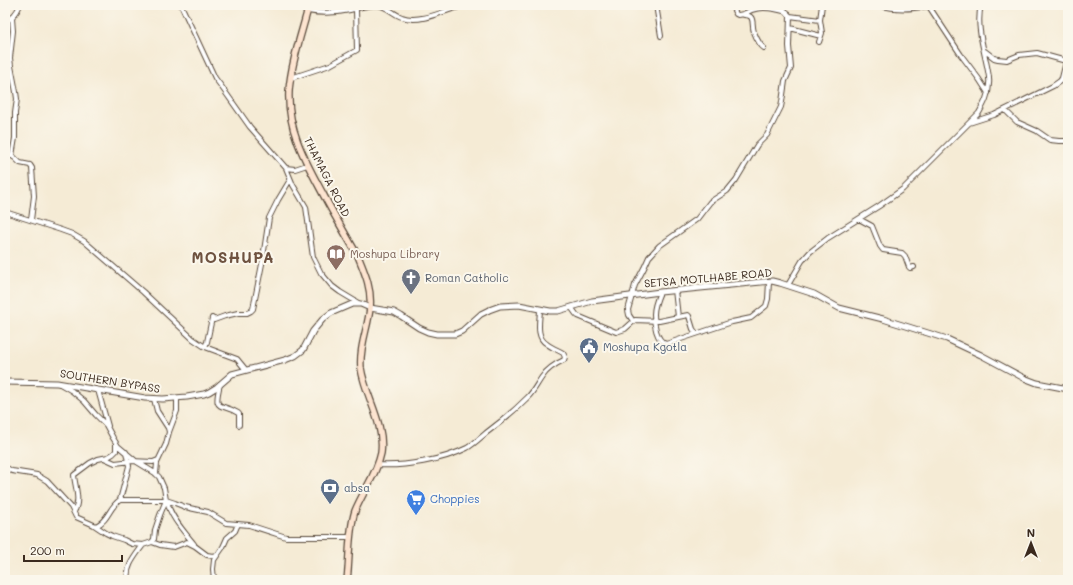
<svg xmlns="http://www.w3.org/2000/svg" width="1073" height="585" viewBox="0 0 1073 585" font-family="Mali,sans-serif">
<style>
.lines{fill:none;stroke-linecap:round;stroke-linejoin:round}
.minor-casing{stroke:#574739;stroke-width:6}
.tertiary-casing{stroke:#574739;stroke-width:7}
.secondary-casing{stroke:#574739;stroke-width:8}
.minor{stroke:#fff;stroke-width:4}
.tertiary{stroke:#fff;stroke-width:5}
.secondary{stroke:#fde4d0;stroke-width:5.5}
.labels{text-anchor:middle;stroke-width:4;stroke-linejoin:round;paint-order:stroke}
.street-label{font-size:11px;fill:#3b2a1e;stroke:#fbf7ec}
.education-label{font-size:11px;fill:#785e54;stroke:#fbf7ec;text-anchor:start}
.worship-label{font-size:11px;fill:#5b616d;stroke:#fbf7ec;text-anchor:start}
.service-label{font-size:11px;fill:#4e5e75;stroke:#fbf7ec;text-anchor:start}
.shop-label{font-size:11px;fill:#366cbe;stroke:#fbf7ec;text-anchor:start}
.district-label{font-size:15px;font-weight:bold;letter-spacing:1px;fill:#6e5240;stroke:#fbf7ec}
</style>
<rect width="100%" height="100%" fill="#fbf7ec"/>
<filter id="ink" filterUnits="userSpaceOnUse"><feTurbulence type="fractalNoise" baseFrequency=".025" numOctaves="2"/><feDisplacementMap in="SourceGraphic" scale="8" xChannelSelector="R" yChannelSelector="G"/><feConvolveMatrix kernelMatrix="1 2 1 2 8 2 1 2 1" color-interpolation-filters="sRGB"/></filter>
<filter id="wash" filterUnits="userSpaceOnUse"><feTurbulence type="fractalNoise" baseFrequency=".012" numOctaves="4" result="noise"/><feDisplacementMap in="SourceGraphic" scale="16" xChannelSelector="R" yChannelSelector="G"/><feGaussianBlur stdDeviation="0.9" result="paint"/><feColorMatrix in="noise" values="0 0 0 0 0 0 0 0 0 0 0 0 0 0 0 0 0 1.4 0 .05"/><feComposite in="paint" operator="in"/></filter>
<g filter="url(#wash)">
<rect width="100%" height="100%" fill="#f5ebd5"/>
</g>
<g filter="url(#ink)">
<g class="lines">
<g class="minor-casing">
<path id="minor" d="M181 5 215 78 221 86 250 127 286 168 295 169 307 165
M656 5 661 36
M731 5 736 14 738 15C744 15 747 12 752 10 762 6 777 9 787 12
M878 5C898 10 909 9 929 6
M928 5 961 55 979 79 988 93
M308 11C322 14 336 13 350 10 359 8 368 5 377 5 387 6 393 14 402 17 419 24 447 10 464 5
M744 15C756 15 751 24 754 32 756 37 759 45 764 48
M790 16 820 20
M5 21C13 18 17 13 20 5
M790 28 821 36
M819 42 822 33 820 20 822 5
M985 51 994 58 998 59 1007 60 1019 55 1037 53 1066 61
M291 78 330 65 357 50 356 9
M1005 110 1017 122 1037 131 1050 140 1059 141H1068
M969 123 994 115 1053 86 1060 81 1062 78 1068 54
M5 156H12L15 138V113L17 99 16 92 11 66 10 58 13 31 12 18
M12 156 15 158 20 163 30 165 32 168 34 196 31 220
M286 168 293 185 306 207 313 257 321 273 332 286 340 292 360 304
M5 212 61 230 72 234 84 241 143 292 193 339 205 347 237 359 246 370
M859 219 872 226 880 246 883 250 902 253 905 256 909 267 910 268 914 267
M788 285 802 261 810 252 828 238 879 206 903 189 979 113C984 104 989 95 989 84 990 78 988 72 987 66 983 46 976 25 981 5
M675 290 678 317
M660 292C657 299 654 306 654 314 654 324 656 340 666 344L732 322 751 318 766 306 768 299 769 282
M571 307 576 314 578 316 616 332 625 329 635 320 659 321 688 315 689 316 693 329 696 333
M633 321 629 315 628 310 635 285 644 268 649 257 659 246 697 219 710 202 727 191 736 180 757 145 767 135 781 107 782 102 785 81 791 68 789 46 790 16 780 5
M205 347 207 342 212 318 214 320 225 316 238 313H247L251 311 253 309 262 264 269 218 278 200 290 180
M60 384 72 391 84 401 96 415 106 425 113 438 118 446 137 462 155 473 159 477 164 488 166 500 160 515 155 530 154 539 152 542
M220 384C213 413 220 402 238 413L239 414V425
M98 390 108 426
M154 399 157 411 168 428 169 432 166 444 157 463 156 474
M169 432 177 411V398
M104 458 115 463 132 461 153 462 158 460
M377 465C404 467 443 460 467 448 474 444 480 438 486 433 501 422 515 410 528 397 534 391 537 384 542 377 547 369 555 364 564 360L565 357 563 353C558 350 552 348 547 344 535 337 540 320 540 309
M5 467 12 471 37 475 47 481 71 507 76 517 94 525 106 533 112 536 124 540 132 544 143 545 152 542 160 545 174 547 187 542 195 546 207 555 213 556 217 555
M120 500 129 466 126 452
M168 501C167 513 186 534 194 544
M74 512C81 500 75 487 74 475L90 463 98 459 108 457 113 454 116 451V444
M96 526C109 520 109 507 120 500H166L175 503 185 507 208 512 226 523 249 525 286 537H350
M128 580C125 567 136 555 143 545
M214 580 213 569 214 560 223 547 227 538 235 531 238 524"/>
</g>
<g class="tertiary-casing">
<path id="tertiary" d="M5 382 57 383 145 398 163 399 187 397 204 394 209 392 217 387 232 374 285 360 295 356 303 350 313 331 323 319 331 313 352 304H361L370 308 394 312 401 316 419 328 428 332 437 334H455L462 331 481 314 489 310 500 306 519 305 550 311H558L565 309 592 301 660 292 772 281 780 283 814 294 839 308 883 319 947 339 981 355 1024 378 1037 383 1068 389"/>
</g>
<g class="secondary-casing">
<path id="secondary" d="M309 5C302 32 291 63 289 91 287 130 306 162 323 194 334 215 346 235 358 256 365 273 372 289 370 308 368 328 359 347 361 368 365 396 385 423 381 453 377 474 363 491 355 511 348 533 350 557 347 580"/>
</g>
<use href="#minor" class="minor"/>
<use href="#tertiary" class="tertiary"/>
<use href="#secondary" class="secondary"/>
</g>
</g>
<defs>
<g id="library-pin" transform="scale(1)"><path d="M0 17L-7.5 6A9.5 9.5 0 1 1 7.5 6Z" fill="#8d6e63" stroke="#fbf7ec"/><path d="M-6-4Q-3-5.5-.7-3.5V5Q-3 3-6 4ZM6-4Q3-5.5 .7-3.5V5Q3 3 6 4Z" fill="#fff"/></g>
<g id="church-pin" transform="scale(1)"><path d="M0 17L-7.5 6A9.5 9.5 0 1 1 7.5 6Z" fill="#6b7280" stroke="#fbf7ec"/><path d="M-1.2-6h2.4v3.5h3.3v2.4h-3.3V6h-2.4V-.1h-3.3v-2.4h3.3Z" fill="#fff"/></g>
<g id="civic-pin" transform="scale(1)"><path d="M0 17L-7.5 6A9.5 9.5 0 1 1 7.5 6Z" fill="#5c6f8a" stroke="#fbf7ec"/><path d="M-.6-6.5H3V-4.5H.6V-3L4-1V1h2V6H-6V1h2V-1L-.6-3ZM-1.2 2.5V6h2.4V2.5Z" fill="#fff"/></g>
<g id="bank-pin" transform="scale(1)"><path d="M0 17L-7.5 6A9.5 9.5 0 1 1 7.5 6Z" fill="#5c6f8a" stroke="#fbf7ec"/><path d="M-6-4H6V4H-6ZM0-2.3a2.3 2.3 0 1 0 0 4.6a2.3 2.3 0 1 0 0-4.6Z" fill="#fff"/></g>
<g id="supermarket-pin" transform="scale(1)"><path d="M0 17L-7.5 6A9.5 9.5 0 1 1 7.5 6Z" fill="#3f7fe0" stroke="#fbf7ec"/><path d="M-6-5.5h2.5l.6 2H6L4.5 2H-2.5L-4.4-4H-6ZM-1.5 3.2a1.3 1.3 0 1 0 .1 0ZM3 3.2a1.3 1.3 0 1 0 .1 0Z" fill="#fff"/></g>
</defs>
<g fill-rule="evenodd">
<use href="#library-pin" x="336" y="254"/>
<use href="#church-pin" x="411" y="278"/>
<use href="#civic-pin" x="589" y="347"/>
<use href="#bank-pin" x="330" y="488"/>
<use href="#supermarket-pin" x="416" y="499"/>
</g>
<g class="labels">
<g class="street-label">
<text transform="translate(327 177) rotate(63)" y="4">THAMAGA ROAD</text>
<text transform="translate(708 278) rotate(-5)" y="4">SETSA MOTLHABE ROAD</text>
<text transform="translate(110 381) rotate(9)" y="4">SOUTHERN BYPASS</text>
</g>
<g class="education-label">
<text x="350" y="258">Moshupa Library</text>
</g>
<g class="worship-label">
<text x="425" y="282">Roman Catholic</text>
</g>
<g class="service-label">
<text x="603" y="351">Moshupa Kgotla</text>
<text x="344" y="492">absa</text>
</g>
<g class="shop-label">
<text x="430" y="503">Choppies</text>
</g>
<g class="district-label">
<text x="233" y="263">MOSHUPA</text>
</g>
</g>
<rect width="1073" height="585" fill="none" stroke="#fbf7ec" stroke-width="20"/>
<g transform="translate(1031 543)" stroke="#fbf7ec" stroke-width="3" paint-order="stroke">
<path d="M0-3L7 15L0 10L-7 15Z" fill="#3b2a1e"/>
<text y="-6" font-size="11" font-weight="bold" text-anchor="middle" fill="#3b2a1e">N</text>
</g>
<path d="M24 555v6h98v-6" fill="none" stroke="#3b2a1e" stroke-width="2"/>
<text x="30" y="555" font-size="12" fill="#3b2a1e" stroke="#fbf7ec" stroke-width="3" paint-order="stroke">200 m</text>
</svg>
